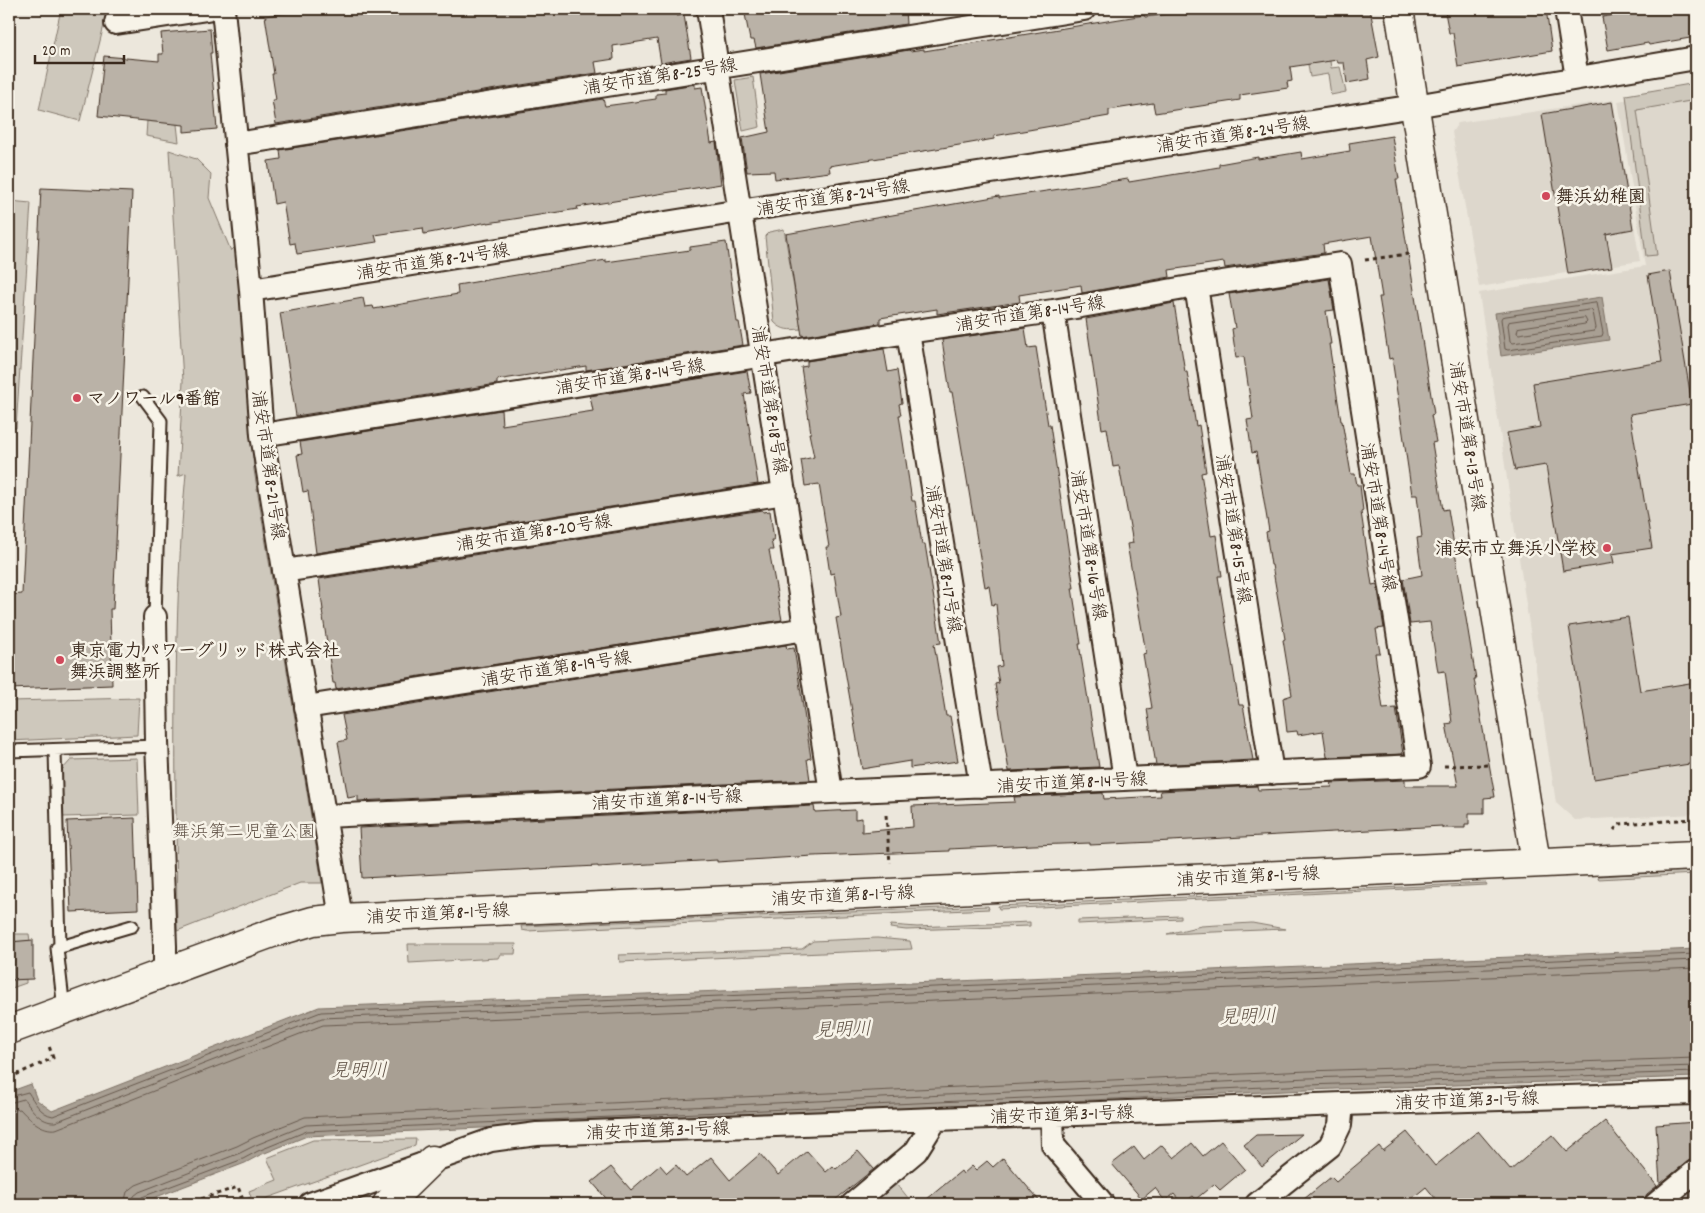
<svg xmlns="http://www.w3.org/2000/svg" width="1705" height="1213" viewBox="0 0 1705 1213" font-family="Dekko,'Klee One',sans-serif">
<style>
.built{fill:#ddd7cc}
.green{fill:#cec8bc;stroke:#84796d}
.water{fill:#a89f93;stroke:#7c7064}
.lines{fill:none;stroke-linecap:round;stroke-linejoin:round}
.shore{stroke:#67594d;stroke-width:1}
.building{fill:#bab2a7;stroke:#3b2a1e}
.service-casing{stroke:#3b2a1e;stroke-width:15}
.minor-casing{stroke:#3b2a1e;stroke-width:26}
.tertiary-casing{stroke:#3b2a1e;stroke-width:31}
.path{stroke:#3b2a1e;stroke-width:3;stroke-dasharray:4 4;stroke-linecap:butt}
.service{stroke:#f7f3e8;stroke-width:11}
.minor{stroke:#f7f3e8;stroke-width:22}
.tertiary{stroke:#f7f3e8;stroke-width:28}
.poi-dot{fill:#d1495b;stroke:#f7f3e8;stroke-width:2}
.labels{text-anchor:middle;stroke-width:5;stroke-linejoin:round;paint-order:stroke}
.street-label{font-size:18px;fill:#3b2a1e;stroke:#f7f3e8}
.poi-label{font-size:18px;font-weight:bold;fill:#3b2a1e;stroke:#f7f3e8;text-anchor:start}
.park-label{font-size:18px;fill:#605246;stroke:#f7f3e8}
.water-label{font-size:19px;font-style:italic;fill:#615347;stroke:#f7f3e8}
</style>
<rect width="100%" height="100%" fill="#ece7dc"/>
<filter id="ink" filterUnits="userSpaceOnUse"><feTurbulence type="fractalNoise" baseFrequency=".02" numOctaves="2"/><feDisplacementMap in="SourceGraphic" scale="10" xChannelSelector="R" yChannelSelector="G"/><feConvolveMatrix kernelMatrix="1 2 1 2 8 2 1 2 1" color-interpolation-filters="sRGB"/></filter>
<g filter="url(#ink)">
<path class="built" d="M1696 87V814L1575 820 1556 803 1479 293 1645 266 1618 101Z
M1613 100 1640 261 1479 287 1452 132 1458 123Z"/>
<path class="green" d="M61 9H108L80 121 39 110Z
M1327 42 1331 68 1340 67 1346 92 1331 95 1328 74 1310 77 1305 46Z
M150 75 175 107 179 142 146 136Z
M753 77 760 127 743 131 735 80Z
M1696 83V100L1637 110 1657 255 1646 256 1626 95Z
M169 150 196 159 211 174 209 198 231 251 237 245 254 470 322 883H300L177 931C176 779 172 625 186 473L178 476 183 381Z
M9 201 31 203 16 428H9Z
M784 229 801 329C789 330 783 331 774 322L765 236 769 232Z
M139 698 137 735 9 741V701Z
M137 758 139 815 62 817 61 771 71 760Z
M1696 870V874L1598 879 1599 876Z
M1486 883 1487 885 999 909 998 906Z
M988 906 989 909 527 931 522 930 521 926Z
M1181 916V919L1078 924V920Z
M1030 922V926L906 930 890 928 891 925 917 927Z
M1252 923 1285 929 1167 934 1201 926Z
M9 934H29L30 941 9 942Z
M877 938 910 941 912 949 620 962 619 955 802 949 813 941Z
M408 944H516L515 954H500L498 958 409 963Z
M26 979V983L9 989V980Z
M416 1139 415 1145 251 1204H231L251 1197 249 1191 277 1180 267 1158 313 1140Z
M897 1184 913 1204H874L873 1203Z"/>
<path class="water" d="M1602 297 1609 340 1501 356 1495 313Z
M1696 949V1077L1308 1090 307 1136 260 1155 245 1163 138 1204H9V1092L31 1084 37 1100 52 1111 319 1007 796 988Z"/>
<g class="lines">
<path class="shore" d="M1597 303 1603 333 1602 336 1508 350 1505 349 1501 319 1502 317Z
M1591 310 1593 312 1596 328 1594 331 1513 343 1510 341 1508 325 1509 322Z
M1585 318 1587 322 1585 324 1519 334 1517 333 1518 328Z
M9 1097 28 1092C34 1101 40 1114 53 1116L321 1012 796 993 1696 954
M9 1103 24 1099C31 1109 41 1123 55 1122L322 1018 796 999 1696 960
M9 1111 20 1109C29 1119 42 1131 56 1129L323 1025 796 1007 1696 968
M124 1204 127 1192 136 1185 237 1146 253 1138 305 1117 1308 1071 1696 1058
M132 1204 134 1196 139 1192 240 1153 256 1145 306 1125 1308 1078 1696 1066
M138 1204 139 1200 142 1197 243 1159 258 1151 307 1131 1308 1085 1696 1072"/>
</g>
<path class="building" d="M312 9H619L620 15 676 9 677 16 684 15 691 58 661 63 657 39 613 46 614 59 595 62 597 73 276 124 272 100H276L272 74H274L265 16Z
M744 9H905L906 24 756 48 754 40H750Z
M1192 9H1370L1379 57 1367 60 1370 79 1347 83 1344 63H1338L1337 60 1290 67 1292 81 1287 82 1288 88 1240 95V100L1155 113 1153 103 1109 110V116L994 136V139L936 149 829 166 830 172 775 179 774 171 747 172 742 138 769 132 760 74 909 50 910 51 924 49V51L1144 15 1145 17 1192 11Z
M1465 9H1546L1552 51 1458 67 1453 33H1449L1445 12Z
M1652 9H1693L1696 37 1649 45 1648 43 1608 50 1602 17Z
M210 29 212 53H210L217 129 184 132V125L98 116 104 56 159 61V54H163L161 33Z
M695 84V88L702 87 711 143 716 142 721 184 577 207 578 209 488 223V222L424 234 423 228 375 235 377 242 297 254 295 243 290 244 283 202 274 204 268 161 281 159 280 150 603 99 605 106 656 99V94L665 93V89Z
M1612 102 1633 229 1606 234 1612 267 1568 274 1542 114Z
M1392 136 1399 179H1396L1434 414 1431 415 1436 442 1432 443 1443 510 1448 509 1476 679H1474L1495 797 1484 798V813H1469V824H1465V828H1442V826L1153 842 1090 845V843L1033 845 949 849V851L813 856 717 862V860L598 867V866L535 869 362 878 359 828 814 806 815 812 855 810V819L862 818V832L913 827 912 806 1015 802 1014 797 1103 793 1104 799 1161 796 1160 791 1257 786 1258 790 1332 787 1331 783 1405 780V786H1458L1446 724 1452 723 1445 671 1438 672 1430 622 1410 624 1403 579 1422 575 1417 538 1422 537 1417 495H1412L1392 358 1389 359 1379 297H1382L1372 236 1323 244 1324 253 1225 268 1224 262 1169 270 1170 277 1082 293 1081 285 1019 295 1020 302 937 314V309L880 318V323L802 336 786 234 999 196V198L1128 179 1129 182 1219 167V164L1258 157V159L1301 152 1302 159 1350 151 1349 143Z
M41 188 132 192 113 609H110L112 685 9 689V595L22 594Z
M726 242 737 322H739L743 345 586 370V366L497 380V384L296 416 280 313 363 298 365 307 373 306 374 309 458 294 457 285 606 260V262L690 250V247Z
M1670 271 1692 404 1630 414 1652 548 1612 554 1614 563 1563 571 1546 465 1515 470 1507 433 1540 427 1533 383 1662 362 1648 275Z
M1329 279 1334 310 1326 311 1331 344H1329L1341 421H1342L1351 474H1355L1357 485H1360L1363 511 1361 512 1372 585 1377 584 1384 628 1376 629 1380 653H1375L1383 709 1396 708 1403 754 1327 757 1323 731 1298 735 1297 731 1287 732 1283 698 1292 695 1283 640 1285 639 1272 565H1271L1266 532 1269 531 1256 452 1252 453 1247 420 1253 419 1244 357 1236 358 1232 329 1235 328 1229 294Z
M1174 303 1185 372H1187L1196 426 1199 425 1206 472 1201 473 1211 536 1216 535 1222 576H1218L1239 705H1243L1253 760 1156 765 1147 709 1152 708 1143 654 1146 653 1127 544 1133 543 1119 466 1113 467 1107 428 1102 429 1086 319Z
M1025 328 1028 348 1036 347 1048 425H1050L1074 588H1072L1081 644H1079L1099 767 1009 771 995 684 999 683 996 667 1002 666 996 604 992 605 989 586 985 587 959 432 952 392H950L942 340Z
M884 349 888 372 897 370 902 403 899 404 901 415H899L912 501H915L922 544H925L941 643 934 644 946 716H950L958 761 910 768V761L862 769 836 618 841 617 834 573 830 574 826 547H829L819 484 805 486 801 460 814 457 809 433H811L801 367 807 366V361Z
M747 371 751 393 744 394 758 484 316 553 308 491 303 492 297 455 302 454 300 442 501 410 502 425 593 411 590 396Z
M762 510 763 512 770 511 774 540H771L773 550H769L782 620 336 689 335 683H333L322 610H323L319 579Z
M1628 617 1640 691 1696 682V763L1594 779 1569 626Z
M786 645 787 649 794 648 811 758 807 759 810 780 358 801V796L348 798 338 742 347 740 342 715Z
M135 818 138 909 71 912 67 821Z
M33 940V979L9 980V942Z
M1605 1121 1657 1186 1647 1194 1644 1199 1643 1204H1440L1426 1187 1405 1204H1298L1331 1177 1336 1182 1379 1146 1383 1151 1407 1132 1435 1166 1478 1131 1511 1170 1552 1135 1567 1152Z
M1696 1122V1158L1688 1161 1660 1184 1656 1125Z
M1302 1134 1262 1167 1244 1145 1256 1135Z
M1221 1141 1245 1169 1220 1190 1214 1184 1196 1199 1193 1196 1182 1204 1174 1194 1165 1201 1155 1188 1142 1199 1112 1164 1134 1147 1144 1160 1162 1145 1174 1158 1192 1143 1203 1156Z
M807 1151 826 1172 833 1166 836 1169 858 1151 874 1169 830 1204H611L592 1182 611 1167 631 1190 660 1165 667 1173 676 1165 686 1177 711 1157 730 1180 760 1154 778 1175Z
M1003 1158 1042 1204H921L961 1171 963 1174 972 1166 976 1170 987 1161 993 1167Z
M1696 1188V1204H1676Z"/>
<g class="lines">
<g class="service-casing">
<path id="service" d="M143 397 161 421 155 617
M55 750 60 947
M9 751 158 746
M64 1010 57 948 132 926"/>
</g>
<g class="minor-casing">
<path id="minor" d="M120 9 116 23 207 9
M223 9 251 290 262 435 341 918
M708 9 831 792
M1566 9 1577 78
M236 144 1084 9
M1196 286 1272 773
M251 290 740 211 1415 106 1696 58
M1053 311 1125 779
M908 332 981 786
M262 435 908 332 1053 311 1196 286 1340 264 1419 766 831 792 325 816
M284 571 785 493
M155 617 157 742 165 946V973
M306 707 806 629
M1052 1115 1053 1145 1103 1204
M310 1204 491 1140 537 1134 1342 1104 1696 1093
M853 1204 916 1151 936 1119
M1257 1204 1330 1146 1340 1125 1342 1104
M1656 1204 1696 1171"/>
</g>
<g class="tertiary-casing">
<path id="tertiary" d="M1399 9 1536 863
M9 1030 272 933 313 921 341 918 1696 856
M387 1204 432 1160"/>
</g>
<path class="path" d="M1365 260 1408 254
M1444 766 1491 765
M886 815 890 863
M1614 830 1619 824 1696 819
M9 1078 53 1058 49 1046
M186 1204 238 1187 242 1197 222 1204"/>
<use href="#service" class="service"/>
<use href="#minor" class="minor"/>
<use href="#tertiary" class="tertiary"/>
</g>
</g>
<g class="poi-dot">
<circle cx="1546" cy="196" r="5"/>
<circle cx="77" cy="398" r="5"/>
<circle cx="1607" cy="548" r="5"/>
<circle cx="60" cy="660" r="5"/>
</g>
<g class="labels">
<g class="street-label">
<text transform="translate(660 76) rotate(-9)" y="6">浦安市道第8-25号線</text>
<text transform="translate(1233 134) rotate(-9)" y="6">浦安市道第8-24号線</text>
<text transform="translate(833 197) rotate(-9)" y="6">浦安市道第8-24号線</text>
<text transform="translate(433 261) rotate(-9)" y="6">浦安市道第8-24号線</text>
<text transform="translate(1030 313) rotate(-9)" y="6">浦安市道第8-14号線</text>
<text transform="translate(630 376) rotate(-9)" y="6">浦安市道第8-14号線</text>
<text transform="translate(770 400) rotate(81)" y="6">浦安市道第8-18号線</text>
<text transform="translate(1468 436) rotate(81)" y="6">浦安市道第8-13号線</text>
<text transform="translate(269 465) rotate(82)" y="6">浦安市道第8-21号線</text>
<text transform="translate(1379 517) rotate(81)" y="6">浦安市道第8-14号線</text>
<text transform="translate(1234 529) rotate(81)" y="6">浦安市道第8-15号線</text>
<text transform="translate(534 532) rotate(-9)" y="6">浦安市道第8-20号線</text>
<text transform="translate(1089 545) rotate(81)" y="6">浦安市道第8-16号線</text>
<text transform="translate(944 559) rotate(81)" y="6">浦安市道第8-17号線</text>
<text transform="translate(556 668) rotate(-9)" y="6">浦安市道第8-19号線</text>
<text transform="translate(1072 782) rotate(-3)" y="6">浦安市道第8-14号線</text>
<text transform="translate(667 799) rotate(-3)" y="6">浦安市道第8-14号線</text>
<text transform="translate(1248 876) rotate(-3)" y="6">浦安市道第8-1号線</text>
<text transform="translate(843 895) rotate(-3)" y="6">浦安市道第8-1号線</text>
<text transform="translate(438 913) rotate(-3)" y="6">浦安市道第8-1号線</text>
<text transform="translate(1467 1100) rotate(-2)" y="6">浦安市道第3-1号線</text>
<text transform="translate(1062 1114) rotate(-2)" y="6">浦安市道第3-1号線</text>
<text transform="translate(658 1130) rotate(-2)" y="6">浦安市道第3-1号線</text>
</g>
<g class="poi-label">
<text x="1556" y="202">舞浜幼稚園</text>
<text x="87" y="404">マノワール9番館</text>
<text x="1597" y="554" text-anchor="end">浦安市立舞浜小学校</text>
<text x="70" y="656">東京電力パワーグリッド株式会社<tspan x="70" dy="21">舞浜調整所</tspan></text>
</g>
<g class="park-label">
<text x="244" y="837">舞浜第二児童公園</text>
</g>
<g class="water-label">
<text transform="translate(1248 1015) rotate(-2)" y="7">見明川</text>
<text transform="translate(843 1028) rotate(-2)" y="7">見明川</text>
<text x="359" y="1076">見明川</text>
</g>
</g>
<rect width="1705" height="1213" fill="none" stroke="#f7f3e8" stroke-width="30"/>
<rect x="15" y="15" width="1675" height="1183" fill="none" stroke="#3b2a1e" stroke-width="2" filter="url(#ink)"/>
<path d="M35 55v8h89v-8" fill="none" stroke="#3b2a1e" stroke-width="2.5"/>
<text x="42" y="55" font-size="15" fill="#3b2a1e" stroke="#f7f3e8" stroke-width="4" paint-order="stroke">20 m</text>
</svg>
